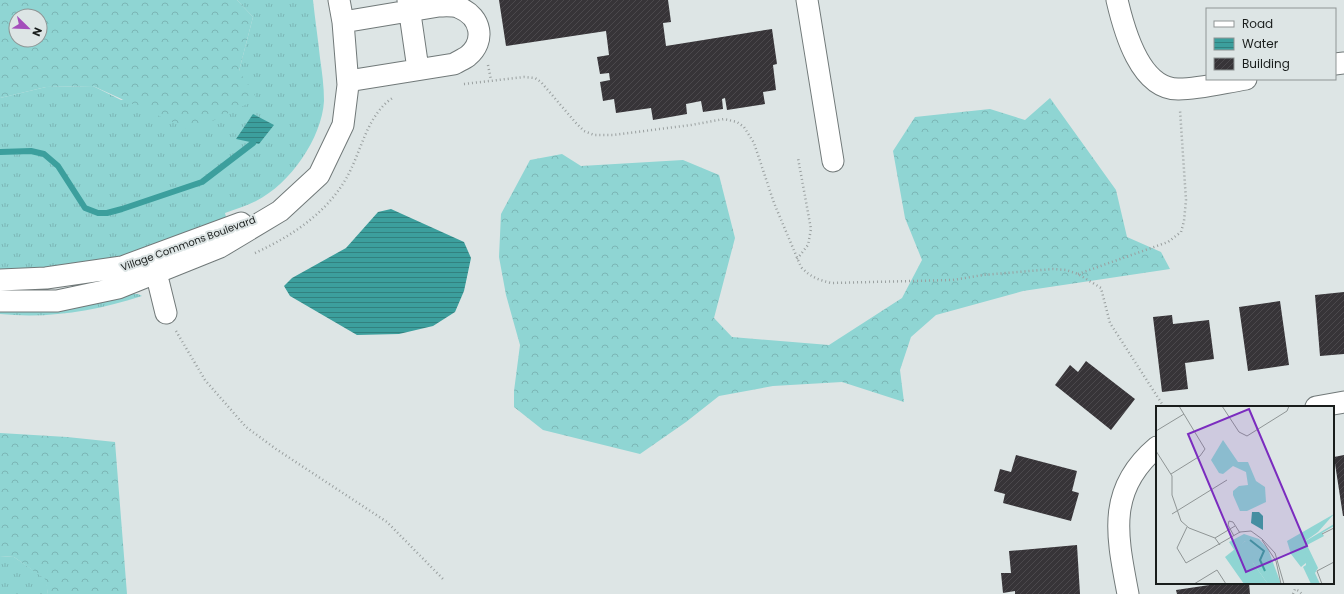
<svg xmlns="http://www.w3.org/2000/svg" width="1344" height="594" viewBox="0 0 1344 594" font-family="Poppins,sans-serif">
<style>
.grass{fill:url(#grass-tufts)}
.forest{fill:url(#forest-crowns);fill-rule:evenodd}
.water{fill:url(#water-rules)}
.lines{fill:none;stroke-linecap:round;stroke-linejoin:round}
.stream{stroke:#3c9f9d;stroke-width:6}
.building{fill:url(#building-hatch)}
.minor-casing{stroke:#717979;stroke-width:23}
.path{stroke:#999f9f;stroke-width:2.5;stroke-dasharray:1 3;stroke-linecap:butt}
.minor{stroke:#fff;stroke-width:21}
.labels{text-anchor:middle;stroke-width:4;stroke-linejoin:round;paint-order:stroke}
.street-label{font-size:10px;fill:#191d1c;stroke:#dde5e5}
.inset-river{fill:none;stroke:#3c9f9d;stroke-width:2}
.inset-road{fill:none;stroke:#8f9595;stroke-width:1}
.view{fill:#7b2cbf;fill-opacity:0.15;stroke:#7b2cbf;stroke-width:2}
.inset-edge{fill:none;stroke:#191d1c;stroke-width:2}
</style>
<defs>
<pattern id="grass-tufts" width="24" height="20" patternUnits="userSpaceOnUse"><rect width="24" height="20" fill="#8fd5d3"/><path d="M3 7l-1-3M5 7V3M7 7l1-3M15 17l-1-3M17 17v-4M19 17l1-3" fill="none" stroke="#7bb6b5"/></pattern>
<pattern id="forest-crowns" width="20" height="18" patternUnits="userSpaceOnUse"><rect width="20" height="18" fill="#8fd5d3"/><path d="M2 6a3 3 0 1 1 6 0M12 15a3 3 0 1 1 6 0" fill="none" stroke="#7bb6b5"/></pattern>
<pattern id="water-rules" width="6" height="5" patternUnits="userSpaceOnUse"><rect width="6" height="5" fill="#3c9f9d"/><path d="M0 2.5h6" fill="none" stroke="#32817f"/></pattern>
<pattern id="building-hatch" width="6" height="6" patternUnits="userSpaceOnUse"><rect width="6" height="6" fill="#373438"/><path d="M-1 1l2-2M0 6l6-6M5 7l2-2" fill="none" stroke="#4b484c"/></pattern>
</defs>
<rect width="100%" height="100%" fill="#dde5e5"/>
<path class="grass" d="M237 0H313C315 19 318 39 320 58 322 72 324 86 324 101 322 138 290 184 256 201 246 206 235 209 225 213L227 221 110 261 67 268 0 270V98L46 87 93 86 121 100 239 71 253 17Z
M131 294H138L142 296C96 311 48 319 0 314V307Z
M0 556 14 557 46 579 48 594H0Z"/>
<path class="forest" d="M0 0H237L253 17 239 71 257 99 192 131 93 86 46 87 0 98ZM16 16H40V40H16Z
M1050 98 1116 190 1127 237 1161 252 1170 269 1023 291 936 315 911 337 900 370 904 402 842 382 773 386 719 396 686 422 640 454 543 430 514 407V391L520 345 506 295 499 257 501 214 530 160 562 154 581 166 683 160 719 175 735 238 714 318 732 337 829 345 902 298 922 260 905 218 893 151 915 117 990 109 1025 120Z
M0 433 67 437 115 442 127 594H48L45 579 14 557 0 556Z"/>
<path class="water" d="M253 114 274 125 259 144 236 139Z
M391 209 464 242 471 258 464 291 455 312 433 326 399 334 357 335 290 296 284 286 292 278 346 248 378 212Z"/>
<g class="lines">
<path class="stream" d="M0 152 31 151 44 154 58 166 85 208 98 213H107L122 209 202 182 253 143"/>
</g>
<path class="building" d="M499 0H668L671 22 663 23 666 46 772 29 777 64 773 65 776 90 763 92 765 104 727 110 725 98 722 99 723 109 703 112 701 101 686 104 687 114 653 120 651 108 616 113 614 99 603 101 600 82 610 80 609 73 600 74 597 57 609 55 606 31 506 46Z
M1344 292V354L1320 356 1315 295Z
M1280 301 1289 365 1248 371 1239 307Z
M1172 315 1173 324 1209 320 1214 359 1185 363 1188 389 1162 392 1153 317Z
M1086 361 1135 399 1111 430 1055 385 1070 365 1078 372Z
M1016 455 1077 471 1072 491 1079 493 1071 521 1003 503 1005 494 994 491 1000 469 1011 472Z
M1344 455V516H1343L1334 457Z
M1077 545 1080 594H1015V591L1003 593 1001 573H1011L1009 551Z
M1223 583H1249L1250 594H1177L1176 590Z"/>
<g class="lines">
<g class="minor-casing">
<path id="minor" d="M408 0 418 69
M807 0 833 161
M1117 0C1124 30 1140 90 1179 89 1200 89 1226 82 1246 79
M343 22 439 6C445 6 454 5 460 8 481 17 486 41 468 56 464 59 459 61 454 64L348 81
M1335 64 1344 63
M153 260 166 313
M0 280 46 278 122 267 241 223
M0 301H57L118 288 220 247 280 211 319 175 343 125 348 85 343 22 339 0
M1316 407 1344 402
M1128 594C1117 536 1106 490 1157 447"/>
</g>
<path class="path" d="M488 65 491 80
M464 84 524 77 535 78 541 82 576 123 584 131 594 135H613L691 125 724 119 737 122 744 127 754 143 774 203 801 267C810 277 819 280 831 283L953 280 983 275 1053 269 1066 270 1078 274 1101 288 1110 323 1164 407
M255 253C292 236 327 213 347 177 362 150 367 114 394 97
M797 259 808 245 811 229 798 158
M1078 274 1168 242 1181 232 1184 221 1186 200 1180 110
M176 331 205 380 246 427 276 449 387 522 443 579
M1293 594 1295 589 1299 591 1302 594"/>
<use href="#minor" class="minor"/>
</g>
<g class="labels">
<g class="street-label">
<text transform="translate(188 243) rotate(-20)" y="4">Village Commons Boulevard</text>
</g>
</g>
<g transform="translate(1156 406)">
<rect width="178" height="178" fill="#dde5e5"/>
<path d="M178 118V120L166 127 168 130 151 139 162 162 159 167 164 178H155L147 161 150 159 148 136ZM88 128 103 133 112 143 125 178H112L97 157 89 135 79 145 73 136Z" fill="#8fd5d3"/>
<path d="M67 34 82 56H92L100 75 109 81 110 96 91 105H84L77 89V85L83 80 92 79 90 66 77 60 67 68 63 67 55 54ZM178 108 162 126 148 136 151 156 145 161 135 148 131 135ZM89 135 96 140 97 157 112 178H88L69 151Z" fill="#8fd5d3"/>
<path d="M96 106H103L107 110V124L95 117Z" fill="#3c9f9d"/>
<path class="inset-river" d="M94 134 108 145 104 154 109 165"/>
<path class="inset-road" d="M66 0 83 26 91 30 131 5 133 0M0 25 28 8M0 45 16 70V89L25 115 33 122 59 132 64 139M15 68 44 50 49 43 23 0M16 108 71 74M31 121 21 142 30 157 84 126 95 125 106 133 119 147 128 178M166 128 178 122M78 130 72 119 73 115 77 116 84 127M59 132 79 120M106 134 120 155 125 178M38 178 61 164 70 178M166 178 161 165 178 156"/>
<path class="view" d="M93 3 151 140 90 166 32 28Z"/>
<rect width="178" height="178" class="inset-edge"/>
</g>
<rect x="1206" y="8" width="130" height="72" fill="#dde5e5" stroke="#8f9595"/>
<rect x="1214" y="21" width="20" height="6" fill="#ffffff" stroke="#8f9595"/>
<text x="1242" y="28" font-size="12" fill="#191d1c">Road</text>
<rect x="1214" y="38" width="20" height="12" fill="url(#water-rules)" stroke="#8f9595"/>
<text x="1242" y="48" font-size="12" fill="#191d1c">Water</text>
<rect x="1214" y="58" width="20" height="12" fill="url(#building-hatch)" stroke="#8f9595"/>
<text x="1242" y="68" font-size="12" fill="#191d1c">Building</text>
<g transform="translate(28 28) rotate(113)"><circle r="19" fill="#dde5e5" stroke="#8f9595"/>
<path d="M0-3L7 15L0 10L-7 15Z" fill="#a44ebb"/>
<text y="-6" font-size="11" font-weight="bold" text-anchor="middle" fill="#191d1c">N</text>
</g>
</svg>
